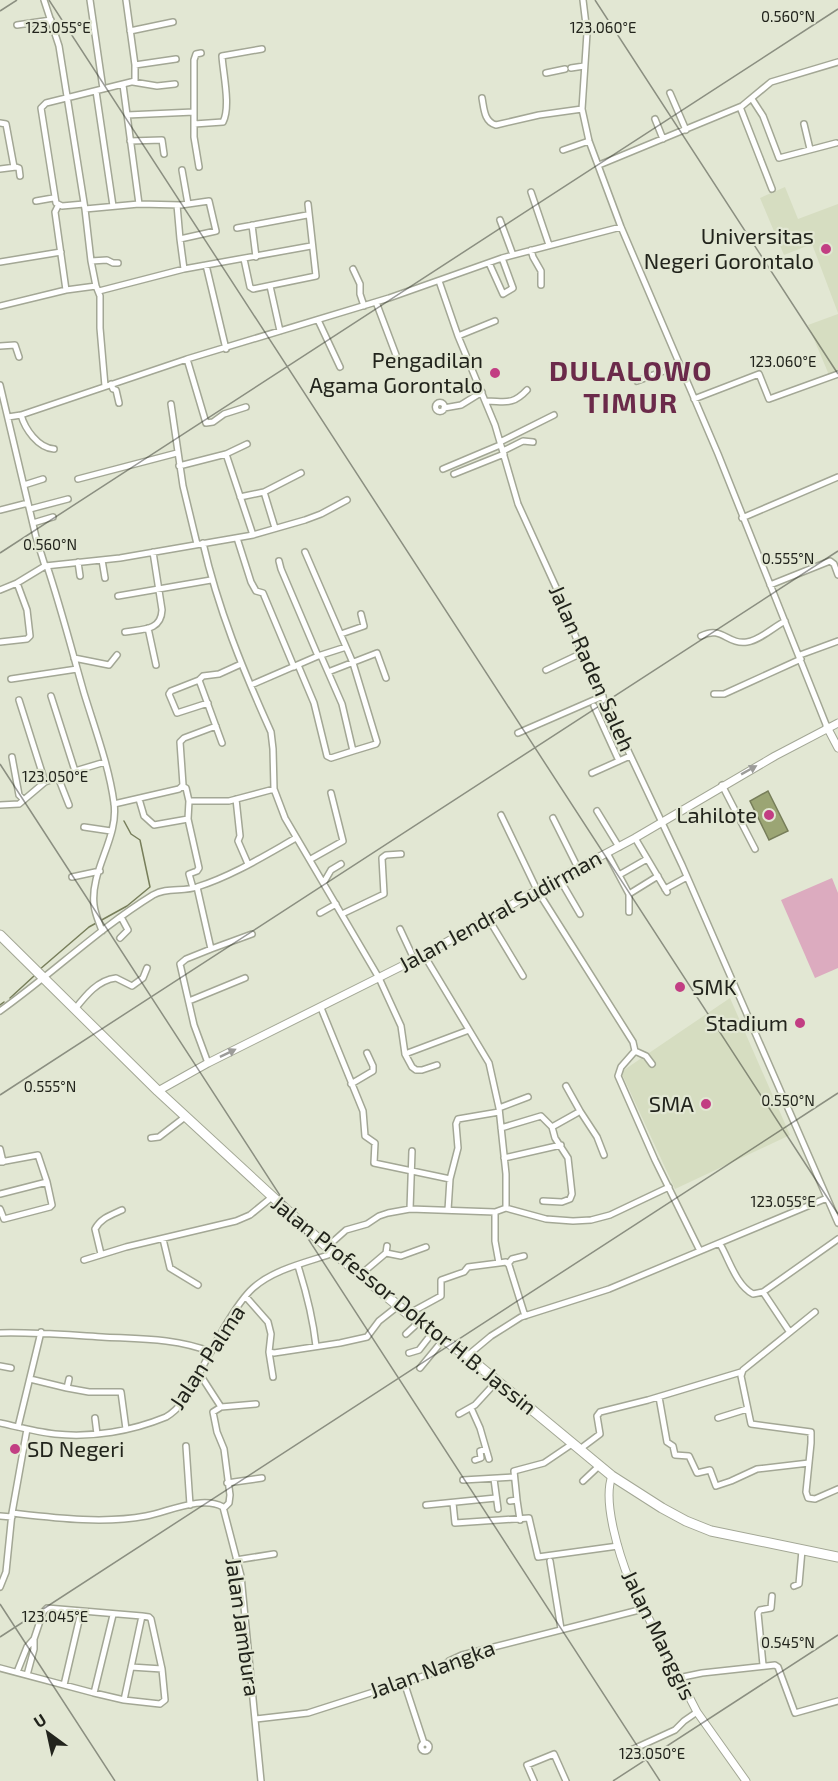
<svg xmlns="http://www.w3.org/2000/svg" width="838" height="1781" viewBox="0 0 838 1781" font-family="'Exo 2',sans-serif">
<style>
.built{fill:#d6ddc1}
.green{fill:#dcabbf}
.water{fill:#9ba574;stroke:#777e5a;stroke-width:1.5}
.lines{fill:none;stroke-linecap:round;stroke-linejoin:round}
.stream{stroke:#777e5a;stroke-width:1.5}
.street-casing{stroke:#a3a795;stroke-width:8}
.secondary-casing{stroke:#a3a795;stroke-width:9}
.highway-casing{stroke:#a3a795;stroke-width:11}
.street{stroke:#fff;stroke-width:5}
.secondary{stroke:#fff;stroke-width:7}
.highway{stroke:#fff;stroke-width:9}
.oneway{fill:#9c9c99}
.ticks{fill:none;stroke:#22241c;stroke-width:1.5;stroke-opacity:0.45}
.poi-dot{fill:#c23e83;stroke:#e2e7d3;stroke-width:2}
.labels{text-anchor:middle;stroke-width:4.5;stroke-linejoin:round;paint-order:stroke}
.poi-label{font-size:22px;fill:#22241c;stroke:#e2e7d3;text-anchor:end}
.street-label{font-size:22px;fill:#22241c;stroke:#e2e7d3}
.district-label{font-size:28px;font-weight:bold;letter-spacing:1.5px;fill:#6b2a4a;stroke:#e2e7d3}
.ticks-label{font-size:15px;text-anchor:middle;fill:#22241c;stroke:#e2e7d3;stroke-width:4.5;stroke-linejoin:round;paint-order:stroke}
</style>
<rect width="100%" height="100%" fill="#e2e7d3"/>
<path class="built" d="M785 187 798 219 838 204V313L812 244 784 255 760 198Z
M838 314V372L829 375 808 325Z
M730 998 790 1135 675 1189 621 1072Z"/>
<path class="green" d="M832 878 838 893V968L815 978 781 900Z"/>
<path class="water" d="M768 791 788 831 769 840 750 801Z"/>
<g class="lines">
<path class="stream" d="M39 970 89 927 127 906 150 887 140 840 131 834 124 821
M10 998 34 976
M0 1005 4 1002"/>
<g class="street-casing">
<path id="street" d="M44 0 59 46 85 209 91 261 96 286 100 296V328L105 386
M90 0 103 89
M583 0 587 33 582 109 589 141 621 227 718 454 827 727
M17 25 51 20
M130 31 173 22
M135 65 176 59
M571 68 584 66
M546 73 565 69
M133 82 157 86 175 84
M123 85 139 204
M96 91 113 206
M670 93 686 130
M482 98C484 108 484 122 496 125L539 115 582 109
M752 99 763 116 779 158 836 143
M740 107 772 189
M194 112V60L196 54 201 53
M127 115 194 112V124L223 122C231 107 223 73 222 56L262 49
M655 119 663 139
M0 123 6 124 14 167
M194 124V137L199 167
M804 124 810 149
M130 141 162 140 164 154
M563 150 589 141
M599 165 742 106 771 82 838 62
M0 169 16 167 19 168 20 176
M182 170 188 204
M531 192 549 245
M36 201 53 198
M84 204 62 206 56 203 41 108 46 103 135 81V65L126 0
M177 205 180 239
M58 206 55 212 66 290
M85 209 139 204 181 205 209 201 216 231 180 239 184 269
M500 220 513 255
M252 225 256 257
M237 228 307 215
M531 250 533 257 541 271V285
M244 259 250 287 253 289 316 276 308 204
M91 261 107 260 113 263H118
M0 262 61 252
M489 263 503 294 513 288 502 258
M206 265 226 349
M353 269 360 284V294L364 306
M439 281 458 336 495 425 518 504 560 596 582 653 682 865 838 1223
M270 286 280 331
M99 291 184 269 311 246
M376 302 396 355
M0 306 66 290 96 286
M318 320 340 367
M458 336 495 321
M0 346 15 345 19 357
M187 359 206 423 213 422 224 414 246 407
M637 381 680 365
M111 384 113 389 116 390 119 403
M0 385 36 537 45 566
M694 399 759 374 769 399 838 374
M486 401C505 401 512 406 527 390
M435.5 407a4.5 4.5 0 1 1 9 0a4.5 4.5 0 1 1-9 0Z
M171 404 183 486 197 544
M444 408 461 405 482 392
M21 415C25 429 38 448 54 449
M8 417 21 415 187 359 389 298 502 258 621 227
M500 442 554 415
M503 451 523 441 533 442
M226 454 253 535
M179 466 226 454 247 444
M443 469 500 445
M454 474 504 454
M78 479 177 453
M24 485 43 479
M264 492 301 473
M240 497 264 492 275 528
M30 509 68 499
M0 510 28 503
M742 518 838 477
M33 523 53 517
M237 538 251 582 256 591 263 593 294 667
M203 543C218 609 243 670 271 732L273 749 274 789 285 818 379 978 401 1026 405 1054 412 1067 416 1070H422L437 1065
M305 552 353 663 377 742 376 744 353 751
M102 560 105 578
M279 561 281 569 318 656
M78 562 80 576
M47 566C61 608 72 651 84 693 95 729 109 766 114 803 119 838 90 870 94 905 95 914 99 922 102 931
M770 585 830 561 834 564 838 575
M0 590 17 583 45 566 120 558 253 535 305 520 321 514 347 500
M118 596 211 580
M148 628 156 665
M125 632C143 629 161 631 162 610L153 552
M341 634 364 626 361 614
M701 636C722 625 727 645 747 642 760 640 774 627 785 621
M0 642 27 639 30 636 27 610 17 583
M800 655 838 641
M74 658 109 665 117 655
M298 665 314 703 327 756 331 758 353 751 342 704 321 656
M546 670 582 653
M328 672 377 653 386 678
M11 679 77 669
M199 680 203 676 219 674 241 664
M251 685 318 656 346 647
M714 694H724L801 659
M51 696 75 771 105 762
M19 700 45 782
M208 703 177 713 169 694 171 691 199 680 222 743
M594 706 619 761
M518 733 603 696
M12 757 19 795 24 800
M592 773 630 756
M58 777 69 805
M722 785 755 849
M182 786 186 788 189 801H229L274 789
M139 799 144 816 154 825 188 819
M236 799 240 836 238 841 248 864
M189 801 188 819 199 868 197 871 189 874 193 888
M114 804 179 789 183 785 180 742 184 738 216 726
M0 805 19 804 45 782 75 771
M597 811 619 847
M501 815 537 890 633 1042 635 1051 621 1067 618 1076 655 1160 700 1251
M553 818 578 868
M84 827 111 831
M635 838 667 892
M607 853 629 894 658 876
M311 859 343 841 331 793
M619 875 647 859
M72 877 100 871
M559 878 580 914
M324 882 331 870 341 864
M197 887 211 949 186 959 180 964 194 1025 208 1063
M665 889 687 877
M629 912V894
M320 913 336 904
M342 914 384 894 382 858 386 855 401 854
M488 918 523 976
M400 929 414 959
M120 938 128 930 121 917
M211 949 252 934
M424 955 489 1063 499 1108 506 1174V1208
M189 1001 245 978
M321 1008 363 1111 365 1136 375 1143 374 1163 450 1179 448 1210
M75 1009C86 995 98 980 116 978L132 986 143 978 147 968
M0 1011C52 974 98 929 153 895 167 887 183 892 197 887 232 876 264 856 296 838
M635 1051 646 1056 652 1064
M405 1054 469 1030
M351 1084 373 1071V1066L367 1053
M499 1108 528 1097
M580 1111 597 1137 604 1155
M501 1128 541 1116 552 1127 577 1113 580 1111 566 1086
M151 1138 159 1137 185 1117
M0 1149 3 1162
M504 1158 561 1145
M0 1162 38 1155 47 1182 0 1194
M450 1179 458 1148 456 1124 458 1119 499 1112
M543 1201 562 1202 570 1199 572 1194 568 1158 555 1138 552 1127
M0 1209 4 1219 50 1207 52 1205 47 1182
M410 1209 412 1151
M495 1212V1241L499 1263 506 1262 509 1265 525 1316
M163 1239 170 1268 198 1285
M720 1244C729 1259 736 1285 753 1294L763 1292
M327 1247 346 1230 367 1224 379 1216 388 1213 410 1209 495 1212 506 1208 546 1219 573 1221 591 1220 610 1215 669 1187
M386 1253 401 1256 426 1247
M101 1254 95 1229C101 1218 111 1215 122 1210
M84 1260 126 1247 236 1221 250 1215 272 1197
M508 1264 512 1259 524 1256
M298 1266C306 1291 313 1319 316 1346
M360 1275 386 1253 387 1246
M246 1297 268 1322 271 1334 269 1352 274 1353 340 1343 367 1337 379 1321 398 1306
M815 1312 743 1370 741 1376 751 1424 811 1432V1443L806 1492 808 1498 815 1499 838 1489
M408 1314 441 1296V1280L464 1272 468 1267 499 1263
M789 1331 763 1292 838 1239
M0 1333C34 1332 67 1335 102 1337 138 1339 176 1338 211 1352
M406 1334 419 1322
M269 1352 273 1377
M409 1353 419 1350 433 1332
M467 1356 491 1336 521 1317 609 1289 827 1198
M0 1366 11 1368
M420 1368 443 1340
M199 1373 221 1407
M30 1379 67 1388 69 1379
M67 1388 89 1392H121L126 1429
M659 1397 667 1442 673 1446 675 1455 689 1456 697 1473 710 1470 716 1486 731 1481 757 1469 809 1463
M471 1408 480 1428 489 1459
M459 1414 475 1405 497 1381
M95 1418 97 1434
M718 1418 747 1409
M0 1423C18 1427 37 1432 55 1434 92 1438 132 1431 166 1417 183 1407 190 1390 199 1374 211 1351 235 1304 253 1288 274 1269 308 1262 334 1253
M18 1427 41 1332
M186 1446 190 1505
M580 1449 600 1434 597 1416 600 1412 648 1400 741 1372
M475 1460 481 1458 480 1451 486 1449
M494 1479 498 1509
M463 1480 514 1477
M583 1481 599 1466
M227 1483 262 1478
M517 1500 514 1471 544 1463 572 1444
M510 1501 517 1500 520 1520
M453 1503 455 1523 529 1518 538 1557 618 1546
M426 1505 496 1498
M224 1508 229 1503 230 1495 224 1449 217 1432 213 1412 221 1407 256 1404
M12 1513C56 1518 103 1524 146 1516 168 1512 202 1495 223 1507L241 1576 261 1781
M0 1516 12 1517
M236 1560 274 1554
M550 1561 561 1629
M794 1586 799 1584 802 1550
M0 1587 6 1572 12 1513 27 1429
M763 1665 758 1613 760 1610 771 1608 772 1596
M131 1667 162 1669
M0 1668 94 1693 113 1615
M17 1672 27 1647 34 1639 43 1612 47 1608 142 1616 124 1700 94 1693
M27 1675 34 1649V1640
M678 1678 702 1673 775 1665 778 1667 795 1713 838 1701
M404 1682 424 1743
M64 1685 81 1612
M124 1700 160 1704 165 1700 162 1669 151 1619 149 1617 142 1616
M256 1719 308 1713 436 1672 449 1661 462 1655 643 1609
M421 1747a4 4 0 1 1 8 0a4 4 0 1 1-8 0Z
M629 1751 675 1730 684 1721 697 1712
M534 1781 527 1765 554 1754 566 1781"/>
</g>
<g class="secondary-casing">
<path id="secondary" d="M827 727 838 748
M158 1091 208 1063 424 955 537 890 635 838 775 756 838 723
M612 1476C602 1502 620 1557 630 1582L697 1712 746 1781"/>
</g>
<g class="highway-casing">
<path id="highway" d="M0 935 158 1091 327 1247 408 1314 467 1356 612 1476 662 1508 686 1521 711 1531 838 1557"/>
</g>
<use href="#street" class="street"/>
<use href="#secondary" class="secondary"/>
<use href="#highway" class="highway"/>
</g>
<defs><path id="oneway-solid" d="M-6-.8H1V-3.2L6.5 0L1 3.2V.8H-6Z" transform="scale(1.5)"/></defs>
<g class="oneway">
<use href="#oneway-solid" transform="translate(749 770) rotate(-29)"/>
<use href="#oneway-solid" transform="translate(228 1053) rotate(-26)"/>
</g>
<path class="ticks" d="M49 0 838 1214M595 0 838 374M0 11 17 0M0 553 838 9M0 764 660 1781M0 1095 838 551M0 1604 115 1781M0 1637 838 1093M613 1781 838 1635"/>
<g class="poi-dot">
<circle cx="826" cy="249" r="6"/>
<circle cx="495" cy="373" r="6"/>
<circle cx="769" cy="815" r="6"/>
<circle cx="680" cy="987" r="6"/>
<circle cx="800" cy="1023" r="6"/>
<circle cx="706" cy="1104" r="6"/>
<circle cx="15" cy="1449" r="6"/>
</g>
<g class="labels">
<g class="poi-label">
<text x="814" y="244">Universitas<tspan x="814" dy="25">Negeri Gorontalo</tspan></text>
<text x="483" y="368">Pengadilan<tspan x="483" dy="25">Agama Gorontalo</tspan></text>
<text x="757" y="823">Lahilote</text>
<text x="692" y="995" text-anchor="start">SMK</text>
<text x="788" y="1031">Stadium</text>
<text x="694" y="1112">SMA</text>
<text x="27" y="1457" text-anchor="start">SD Negeri</text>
</g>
<g class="street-label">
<text transform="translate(592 668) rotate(66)" y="8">Jalan Raden Saleh</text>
<text transform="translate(500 911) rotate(-29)" y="8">Jalan Jendral Sudirman</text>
<text transform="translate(404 1305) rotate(39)" y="8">Jalan Professor Doktor H.B. Jassin</text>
<text transform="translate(207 1357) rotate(-57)" y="8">Jalan Palma</text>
<text transform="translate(243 1627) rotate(82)" y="8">Jalan Jambura</text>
<text transform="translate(659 1635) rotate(64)" y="8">Jalan Manggis</text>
<text transform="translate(432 1669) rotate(-20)" y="8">Jalan Nangka</text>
</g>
<g class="district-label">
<text x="631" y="381">DULALOWO<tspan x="631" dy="32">TIMUR</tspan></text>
</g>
</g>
<g class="ticks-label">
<text x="788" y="22">0.560°N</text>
<text x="58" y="33">123.055°E</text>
<text x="603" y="33">123.060°E</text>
<text x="783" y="367">123.060°E</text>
<text x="50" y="550">0.560°N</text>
<text x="788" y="564">0.555°N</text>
<text x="55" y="782">123.050°E</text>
<text x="50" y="1092">0.555°N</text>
<text x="788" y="1106">0.550°N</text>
<text x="783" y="1207">123.055°E</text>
<text x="55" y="1622">123.045°E</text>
<text x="788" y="1648">0.545°N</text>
<text x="652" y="1759">123.050°E</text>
</g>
<g transform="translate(48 1733) rotate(327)" stroke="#e2e7d3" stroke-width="4.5" paint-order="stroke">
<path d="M0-4.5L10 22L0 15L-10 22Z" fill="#22241c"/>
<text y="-9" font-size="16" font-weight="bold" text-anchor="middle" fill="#22241c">U</text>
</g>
</svg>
